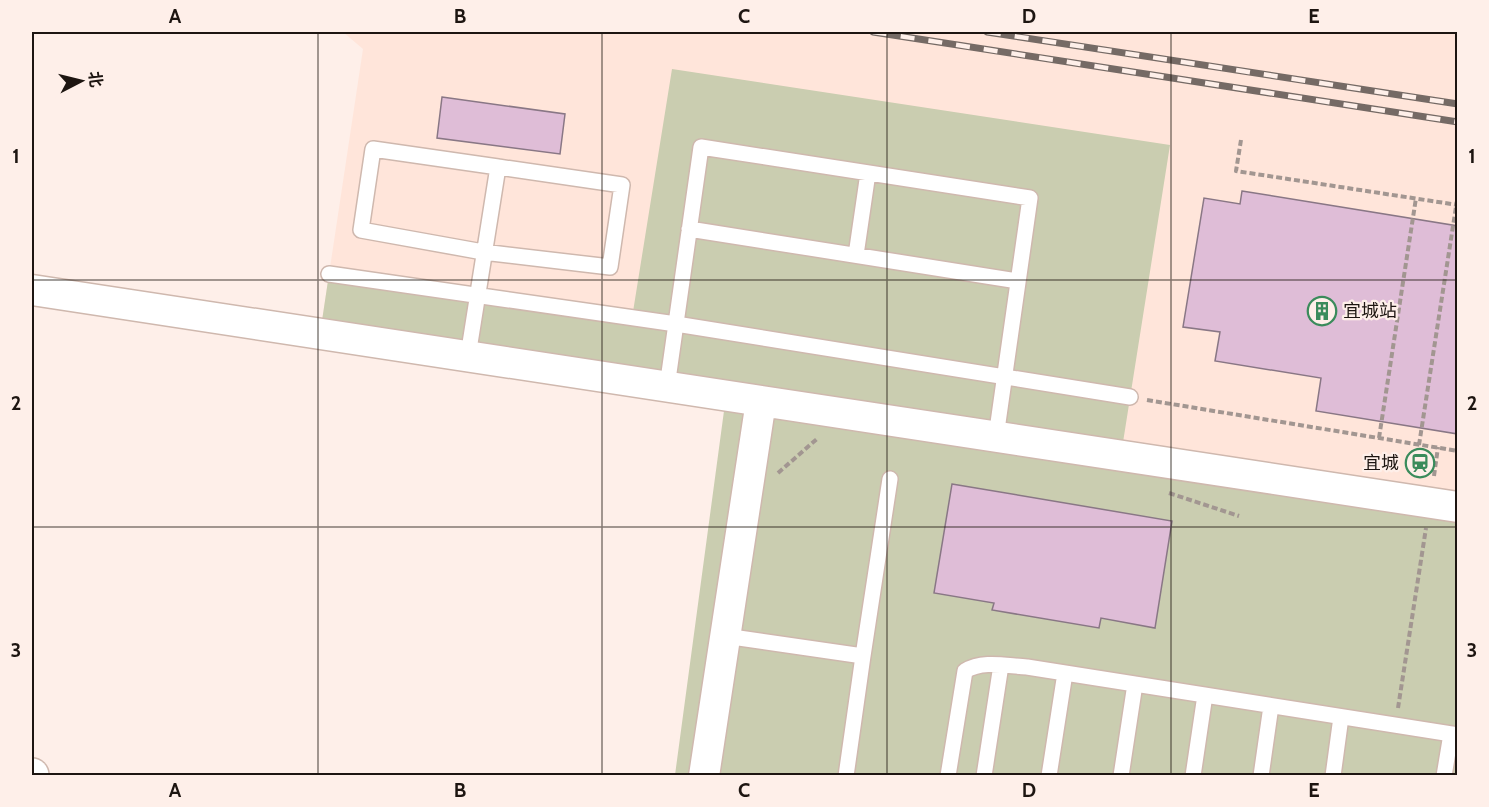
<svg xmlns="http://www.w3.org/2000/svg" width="1489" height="807" viewBox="0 0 1489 807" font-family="Cabin,'Noto Sans SC',sans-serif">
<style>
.built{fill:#ffe5da}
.green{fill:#cacdb0}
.building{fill:#dfbdd7;stroke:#897785;stroke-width:1.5}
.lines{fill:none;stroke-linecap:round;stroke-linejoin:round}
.lane-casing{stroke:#cfb8ae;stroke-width:18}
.street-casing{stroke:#cfb8ae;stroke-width:33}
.primary-casing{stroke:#cfb8ae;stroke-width:36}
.path{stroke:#a29691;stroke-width:4;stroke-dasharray:6 3;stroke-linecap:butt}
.lane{stroke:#fff;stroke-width:15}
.street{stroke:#fff;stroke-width:30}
.primary{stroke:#fff;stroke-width:33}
.rail-casing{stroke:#756a65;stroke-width:7}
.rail{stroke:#feefe9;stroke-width:4.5;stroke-dasharray:14;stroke-linecap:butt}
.grid{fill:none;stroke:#1d1511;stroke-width:1.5;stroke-opacity:0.55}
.labels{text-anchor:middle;stroke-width:4.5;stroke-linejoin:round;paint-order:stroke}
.poi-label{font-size:18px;fill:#1d1511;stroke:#feefe9;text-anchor:start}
.neatline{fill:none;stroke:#1d1511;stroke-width:2}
.grid-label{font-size:20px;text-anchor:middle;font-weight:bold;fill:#1d1511}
</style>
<rect width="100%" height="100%" fill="#feefe9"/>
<path class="built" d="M343 32H1457V507L320 334 363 49Z"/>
<path class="green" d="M672 69 1170 145 1121 455 1457 507V775H675L726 396 320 334 329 274 632 318Z"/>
<path class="building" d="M442 97 565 114 560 154 437 138Z
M1242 191 1458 226V434L1316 411 1321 378 1215 361 1220 332 1183 327 1204 198 1240 204Z
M952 484 1172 521 1155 628 1101 618 1099 628 992 610 994 603 934 593Z"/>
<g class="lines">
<g class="lane-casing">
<path id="lane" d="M689 229 1018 281
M856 255 868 173
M329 274 676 324 1130 397
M468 356 498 167 373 149 361 230 483 252 610 267 622 185 498 167
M667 387 701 147 1030 198 996 437
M725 636 863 656 846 776
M863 656 890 479
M948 776 965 671C983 660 1006 666 1027 667L1458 735
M984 776 1001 665
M1049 776 1065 673
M1121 776 1135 684
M1193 776 1205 695
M1261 776 1271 706
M1333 776 1341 717
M1444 776 1451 734"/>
</g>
<g class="street-casing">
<path id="street" d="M32 290 1458 507
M704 776 761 401"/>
</g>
<g class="primary-casing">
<path id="primary" d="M32 775V776"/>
</g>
<path class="path" d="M1326 34V32
M1241 140 1236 171 1458 205
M1147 400 1458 451
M1379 438 1416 198
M1419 445 1458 194
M778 473 818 438
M1434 476 1438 447
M1169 493 1239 516
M1398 708 1426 528"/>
<use href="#lane" class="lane"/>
<use href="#street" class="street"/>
<use href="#primary" class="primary"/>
<g class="rail-casing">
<path id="rail" d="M873 32 1458 122
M987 32 1458 104"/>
</g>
<use href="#rail" class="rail"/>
</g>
<path class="grid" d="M318 32V776M602 32V776M887 32V776M1171 32V776M32 280H1458M32 527H1458"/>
<defs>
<g id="building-ring" transform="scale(1.5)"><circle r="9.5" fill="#feefe9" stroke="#3a8b5b" stroke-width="1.5"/><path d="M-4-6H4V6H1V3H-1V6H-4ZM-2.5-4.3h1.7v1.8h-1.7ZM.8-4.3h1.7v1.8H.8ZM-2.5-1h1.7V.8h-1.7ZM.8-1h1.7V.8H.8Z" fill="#3a8b5b"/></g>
<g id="station-ring" transform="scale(1.5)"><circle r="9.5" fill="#feefe9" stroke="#3a8b5b" stroke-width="1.5"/><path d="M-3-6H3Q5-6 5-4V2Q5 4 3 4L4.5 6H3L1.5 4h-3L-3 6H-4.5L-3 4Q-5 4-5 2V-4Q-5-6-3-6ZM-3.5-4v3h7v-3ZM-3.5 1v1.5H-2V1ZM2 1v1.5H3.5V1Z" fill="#3a8b5b"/></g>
</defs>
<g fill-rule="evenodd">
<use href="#building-ring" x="1322" y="311"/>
<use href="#station-ring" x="1420" y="463"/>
</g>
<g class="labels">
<g class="poi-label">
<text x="1343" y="317">宜城站</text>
<text x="1399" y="469" text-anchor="end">宜城</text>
</g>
</g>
<rect width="1489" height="807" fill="none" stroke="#feefe9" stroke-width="66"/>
<g transform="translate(81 81) rotate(83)" stroke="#feefe9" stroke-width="4.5" paint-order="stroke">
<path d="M0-4.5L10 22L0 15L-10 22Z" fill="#1d1511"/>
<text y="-9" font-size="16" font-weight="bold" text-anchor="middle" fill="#1d1511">北</text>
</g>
<rect x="33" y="33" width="1423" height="741" class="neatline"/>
<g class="grid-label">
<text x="175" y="23">A</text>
<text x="460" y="23">B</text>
<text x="744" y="23">C</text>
<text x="1029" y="23">D</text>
<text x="1314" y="23">E</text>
<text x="16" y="163">1</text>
<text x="1472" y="163">1</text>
<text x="16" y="410">2</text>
<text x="1472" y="410">2</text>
<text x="16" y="657">3</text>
<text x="1472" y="657">3</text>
<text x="175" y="797">A</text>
<text x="460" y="797">B</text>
<text x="744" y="797">C</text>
<text x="1029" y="797">D</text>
<text x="1314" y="797">E</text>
</g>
</svg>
